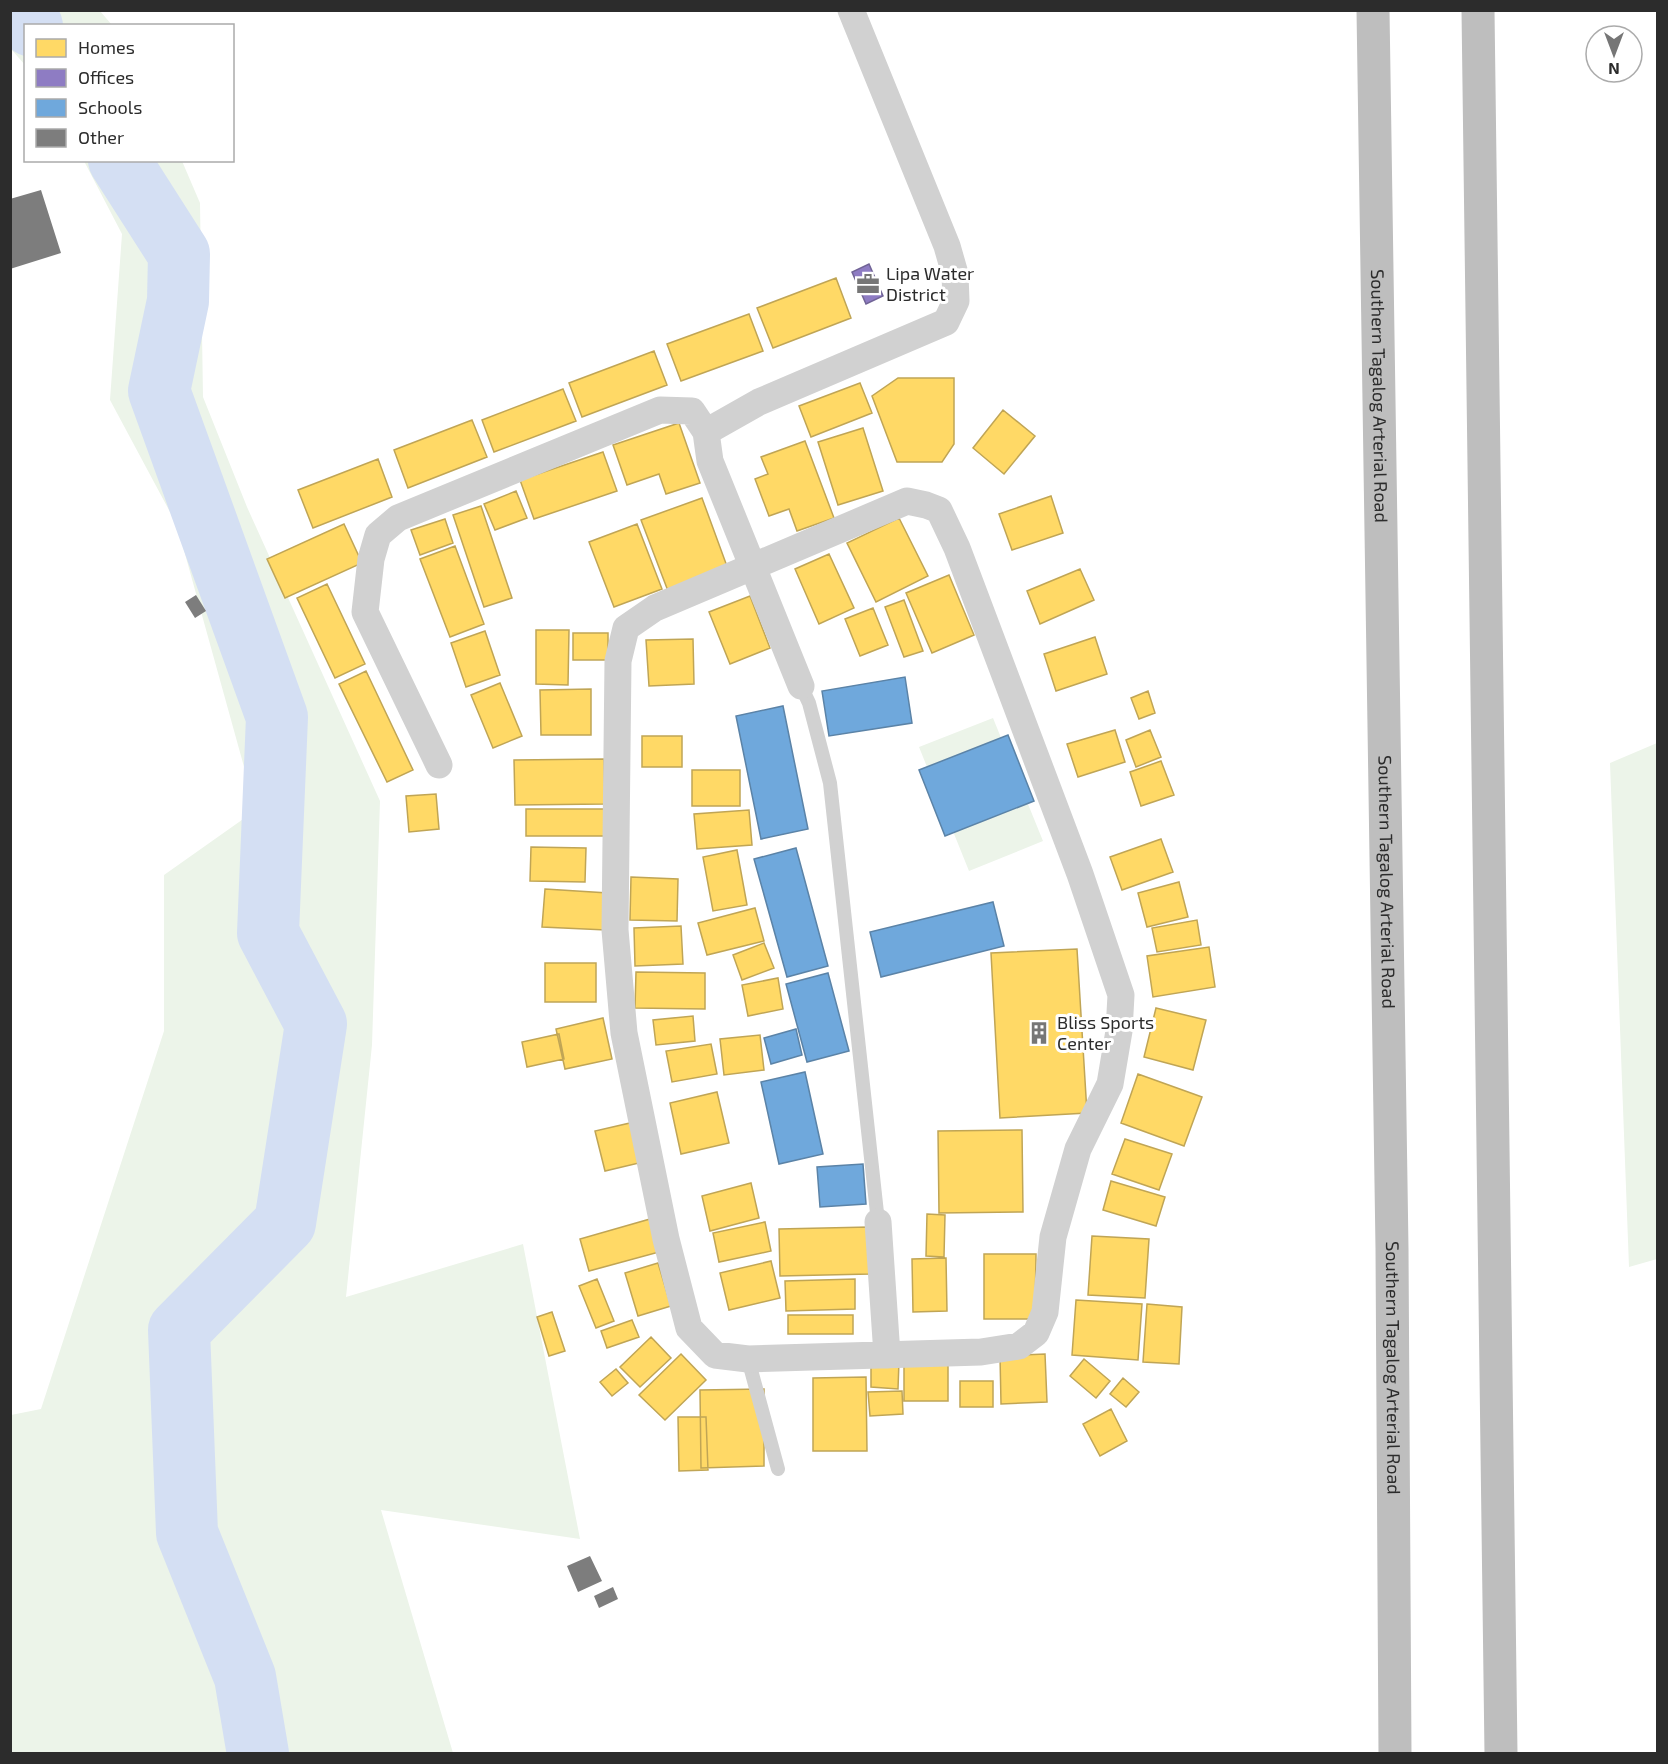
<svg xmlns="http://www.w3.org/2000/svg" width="1668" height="1764" viewBox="0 0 1668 1764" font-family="'Exo 2',sans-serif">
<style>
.green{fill:#ecf4e9}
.homes{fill:#ffd966;stroke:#c0a555;stroke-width:1.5}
.offices{fill:#8e7cc3;stroke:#716496;stroke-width:1.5}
.schools{fill:#6fa8dc;stroke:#5b83a7;stroke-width:1.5}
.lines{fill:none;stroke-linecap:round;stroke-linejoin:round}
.river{stroke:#d4dff3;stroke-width:62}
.building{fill:#7d7d7d}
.service{stroke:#d1d1d1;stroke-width:14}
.minor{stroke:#d1d1d1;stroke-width:27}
.motorway{stroke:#bebebe;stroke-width:33}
.labels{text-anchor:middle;stroke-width:6;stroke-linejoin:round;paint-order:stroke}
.poi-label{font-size:18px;fill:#2c2c2c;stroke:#fff;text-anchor:start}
.street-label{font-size:18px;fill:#2c2c2c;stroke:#fff}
</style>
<rect width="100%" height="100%" fill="#fff"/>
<path class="green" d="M11 10 100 11 112 25 26 26 25 65 11 49Z
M84 161H182L200 203 203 397 247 507 380 801 372 1045 346 1297 523 1244 580 1539 381 1510 453 1753 11 1754V1415L41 1409 164 1031V875L256 810 177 525 110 400 122 234Z
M993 718 1043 841 969 871 919 747Z
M1657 743V1259L1629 1267 1610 763Z"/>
<path class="homes" d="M836 278 851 318 773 348 757 308Z
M749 314 763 351 681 381 667 344Z
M654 351 667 385 582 417 569 383Z
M898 378H954V444L942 462H897L872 396Z
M860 383 872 413 811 437 799 406Z
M563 389 576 421 494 452 482 420Z
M1003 410 1035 436 1004 474 973 448Z
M472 420 487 457 408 488 394 450Z
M679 423 700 483 666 494 659 474 627 485 613 445Z
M863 428 883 491 838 505 818 442Z
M805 441 834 518 797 531 789 509 769 516 755 479 768 474 761 457Z
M603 452 617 491 534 519 520 480Z
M378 459 392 497 313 528 298 490Z
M516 491 527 518 495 530 484 504Z
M1051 496 1063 533 1012 550 999 514Z
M702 498 728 569 668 591 641 520Z
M481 506 512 598 484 607 453 515Z
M899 518 928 576 876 602 847 543Z
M445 519 453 543 420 555 411 530Z
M344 524 362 563 285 598 267 559Z
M637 524 662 589 614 607 589 542Z
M455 546 484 624 450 637 420 559Z
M829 554 854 608 819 624 795 569Z
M1080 569 1094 600 1040 624 1027 591Z
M949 575 974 635 932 653 906 593Z
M327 584 365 664 335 678 297 598Z
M750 596 770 648 730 664 709 612Z
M904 600 923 651 904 657 885 607Z
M873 608 888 645 860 656 845 619Z
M536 630H569L568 685 536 684Z
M485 631 500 675 466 687 451 643Z
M573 633H608V660H573Z
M1095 637 1107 674 1056 691 1044 654Z
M693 639 694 684 649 686 646 640Z
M366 671 413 770 387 782 339 684Z
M500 683 522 736 493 748 471 695Z
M591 689V735H541L540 690Z
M1148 691 1155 713 1139 719 1131 698Z
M1115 730 1125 762 1078 777 1067 744Z
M1150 730 1161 757 1136 767 1126 740Z
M642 736H682V767H642Z
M604 759 605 804 515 805 514 760Z
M1161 761 1174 795 1141 806 1130 772Z
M692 770H740V806H692Z
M436 794 439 829 409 832 406 796Z
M526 809H604V836H526Z
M749 810 752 845 697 849 694 814Z
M1161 839 1173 872 1122 890 1110 857Z
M531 847 586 848 585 882 530 881Z
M737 850 747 905 713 911 703 857Z
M631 877 678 879 677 921 630 920Z
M1179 882 1188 917 1147 927 1138 893Z
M545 889 608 893 606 930 542 927Z
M755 908 764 941 707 955 698 923Z
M1197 920 1201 945 1157 952 1152 928Z
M681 926 683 964 635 966 634 928Z
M764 943 774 968 742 980 733 955Z
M1209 947 1215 987 1153 997 1147 956Z
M1077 949 1087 1113 1000 1118 991 953Z
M545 963H596V1002H545Z
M636 972 705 973V1009L635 1008Z
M778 978 783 1009 748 1016 742 985Z
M1156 1008 1206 1020 1193 1070 1144 1057Z
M693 1016 695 1041 656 1045 653 1020Z
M603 1018 612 1059 565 1069 556 1029Z
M559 1034 564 1059 527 1067 522 1042Z
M760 1035 764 1070 724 1075 720 1039Z
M711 1044 717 1074 672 1082 666 1051Z
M1138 1074 1202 1097 1184 1146 1121 1123Z
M717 1092 729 1143 681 1154 670 1103Z
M630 1123 639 1163 605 1171 595 1131Z
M1022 1130 1023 1212 939 1213 938 1131Z
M1125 1139 1172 1154 1159 1190 1112 1174Z
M1111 1181 1165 1197 1156 1226 1103 1210Z
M751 1183 759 1218 710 1231 702 1196Z
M927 1214 945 1215 944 1257 926 1256Z
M650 1219 659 1252 589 1271 580 1239Z
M765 1222 771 1251 719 1262 713 1233Z
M869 1227 870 1274 780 1276 779 1229Z
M1092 1236 1149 1239 1145 1298 1088 1295Z
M984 1254H1036L1035 1319H984Z
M946 1258 947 1311 913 1312 912 1259Z
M771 1261 780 1298 729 1310 720 1273Z
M658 1263 671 1306 638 1316 625 1273Z
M597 1279 614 1321 596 1328 579 1286Z
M855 1279V1309L786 1311 785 1281Z
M1076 1300 1142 1304 1138 1360 1072 1355Z
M1147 1304 1182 1307 1179 1364 1143 1362Z
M552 1312 565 1351 549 1356 537 1317Z
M788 1315H853V1334H788Z
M632 1320 639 1337 607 1348 601 1331Z
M651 1337 671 1358 640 1387 620 1367Z
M681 1354 706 1380 665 1420 639 1395Z
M904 1354H948V1401H904Z
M1045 1354 1047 1402 1001 1404 1000 1356Z
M1084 1359 1110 1381 1096 1398 1070 1376Z
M871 1360 899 1361 898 1389 871 1387Z
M616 1369 628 1383 612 1396 600 1382Z
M866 1377 867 1451H813V1378Z
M1123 1378 1139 1392 1126 1407 1110 1394Z
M960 1381H993V1407H960Z
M764 1389V1466L701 1468 700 1390Z
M902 1391 903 1414 870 1416 868 1392Z
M1111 1409 1127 1441 1100 1456 1083 1424Z
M678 1417H706L708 1470 679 1471Z"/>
<path class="offices" d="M869 264 883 296 866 304 852 272Z"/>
<path class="schools" d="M905 677 912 723 829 736 822 691Z
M783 706 808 829 761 839 736 716Z
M1008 735 1034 801 945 836 919 770Z
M796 848 828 966 787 977 754 859Z
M993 902 1004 946 881 977 870 932Z
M828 973 849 1051 807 1062 786 984Z
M796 1029 802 1055 771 1064 764 1038Z
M805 1072 823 1154 779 1164 761 1082Z
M863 1164 866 1204 820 1207 817 1167Z"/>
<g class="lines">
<path class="river" d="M22 10 32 26
M119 160 179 254 178 301 159 391 277 717 268 933 316 1024 285 1223 179 1330 187 1533 245 1677 258 1754"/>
</g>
<path class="building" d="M41 190 61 253 10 269V199Z
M196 595 206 611 195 618 185 602Z
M590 1556 602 1581 578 1592 567 1566Z
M613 1587 618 1599 599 1608 594 1596Z"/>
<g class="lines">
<path class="service" d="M801 686 809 703 830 783 878 1222
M748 1359 778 1469"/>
<path class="minor" d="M907 501 926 505 939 510 957 548 1080 874 1121 995 1119 1031 1110 1084 1078 1149 1053 1237 1045 1312 1036 1333 1019 1346 981 1352 748 1359 715 1355 689 1328 666 1239 624 1033 615 930 618 661 626 628 655 608Z
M801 686 710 461 706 432 759 402 946 322 956 301 955 274 947 246 851 10
M439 765 365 612 371 559 378 535 398 518 660 410 692 411 706 432
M878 1222 887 1355"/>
<g class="motorway">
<path id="s1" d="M1373 10 1392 1248 1395 1754"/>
<path d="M1478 10 1501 1754"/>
</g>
</g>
<defs>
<g id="office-bare" transform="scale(1.8)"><path d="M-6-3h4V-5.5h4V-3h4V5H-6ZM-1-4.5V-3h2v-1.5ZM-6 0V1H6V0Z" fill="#767676" stroke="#fff" stroke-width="2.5" paint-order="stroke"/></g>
<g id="building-bare" transform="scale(1.8)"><path d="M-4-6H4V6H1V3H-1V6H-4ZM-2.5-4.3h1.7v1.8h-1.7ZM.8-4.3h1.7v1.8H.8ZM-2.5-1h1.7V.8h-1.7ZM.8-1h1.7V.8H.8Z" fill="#767676" stroke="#fff" stroke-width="2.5" paint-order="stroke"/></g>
</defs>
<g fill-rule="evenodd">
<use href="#office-bare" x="868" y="284"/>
<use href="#building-bare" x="1039" y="1033"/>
</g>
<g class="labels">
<g class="poi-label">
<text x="886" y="280">Lipa Water<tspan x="886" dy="21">District</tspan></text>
<text x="1057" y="1029">Bliss Sports<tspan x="1057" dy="21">Center</tspan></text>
</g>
<g class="street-label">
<text dy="6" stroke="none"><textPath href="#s1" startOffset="386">Southern Tagalog Arterial Road</textPath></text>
<text dy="6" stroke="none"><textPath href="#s1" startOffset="872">Southern Tagalog Arterial Road</textPath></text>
<text dy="6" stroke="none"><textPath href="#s1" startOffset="1358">Southern Tagalog Arterial Road</textPath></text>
</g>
</g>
<rect width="1668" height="1764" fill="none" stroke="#2c2c2c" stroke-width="24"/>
<rect x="24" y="24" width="210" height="138" fill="#ffffff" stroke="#ababab" stroke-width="1.5"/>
<rect x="36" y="39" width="30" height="18" fill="#ffd966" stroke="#ababab" stroke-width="1.5"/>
<text x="78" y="54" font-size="18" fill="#2c2c2c">Homes</text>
<rect x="36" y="69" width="30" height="18" fill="#8e7cc3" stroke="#ababab" stroke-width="1.5"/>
<text x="78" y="84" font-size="18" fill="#2c2c2c">Offices</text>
<rect x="36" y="99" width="30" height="18" fill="#6fa8dc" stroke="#ababab" stroke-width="1.5"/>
<text x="78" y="114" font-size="18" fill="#2c2c2c">Schools</text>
<rect x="36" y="129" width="30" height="18" fill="#7d7d7d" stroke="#ababab" stroke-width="1.5"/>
<text x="78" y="144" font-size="18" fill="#2c2c2c">Other</text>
<g transform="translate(1614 54) rotate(180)"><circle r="28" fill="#ffffff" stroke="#ababab" stroke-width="1.5"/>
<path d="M0-4.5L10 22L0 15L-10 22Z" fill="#767676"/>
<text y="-9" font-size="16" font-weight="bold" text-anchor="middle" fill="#2c2c2c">N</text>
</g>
</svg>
